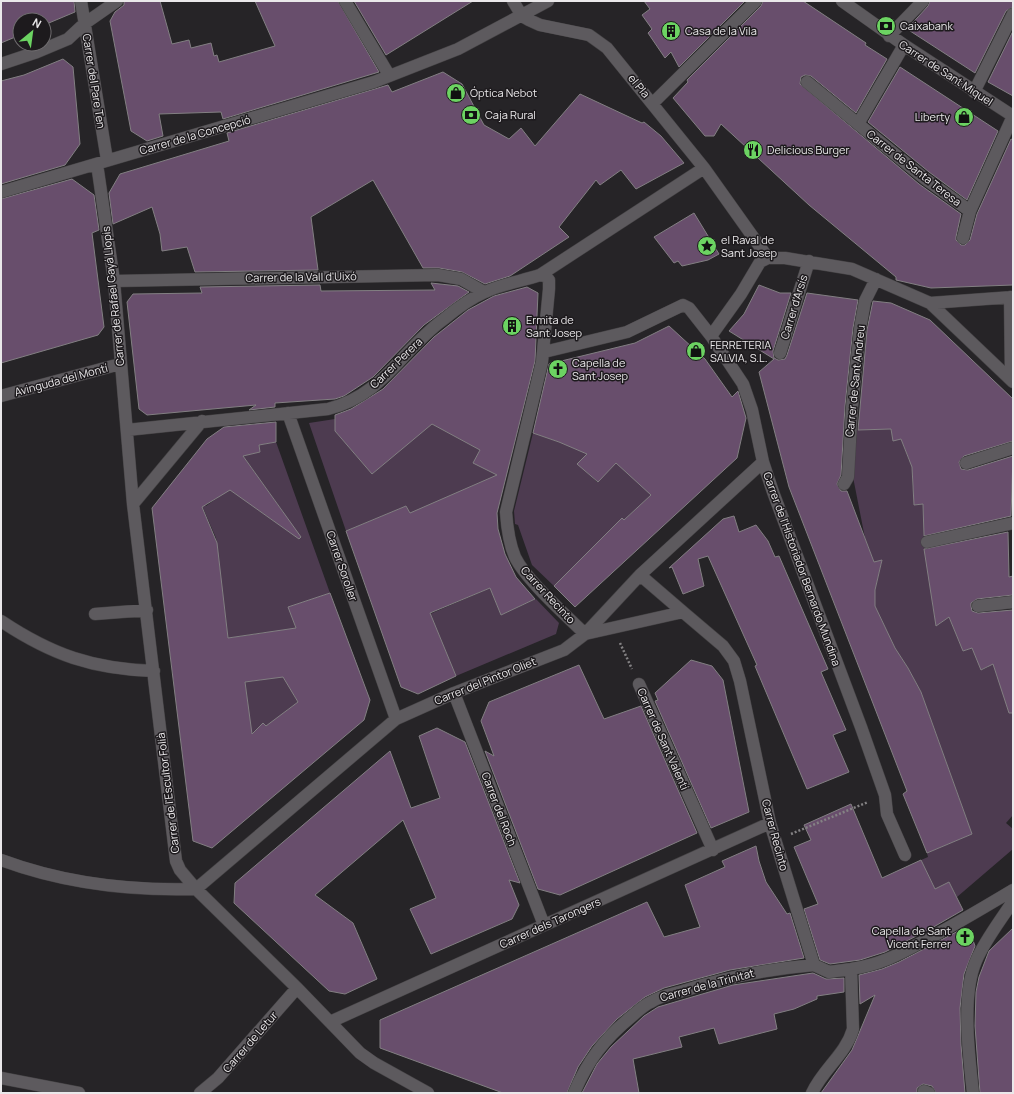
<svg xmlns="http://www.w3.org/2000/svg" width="1014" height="1094" viewBox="0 0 1014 1094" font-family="Manrope,sans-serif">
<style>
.green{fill:#4d3b50}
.building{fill:#684e6c;stroke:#827f82;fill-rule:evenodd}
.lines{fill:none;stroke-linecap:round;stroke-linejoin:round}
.minor-casing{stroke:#444244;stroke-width:13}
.path{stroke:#848284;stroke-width:2.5;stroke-dasharray:2 2;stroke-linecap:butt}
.minor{stroke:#5d5a5e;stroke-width:12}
.labels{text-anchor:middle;stroke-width:3;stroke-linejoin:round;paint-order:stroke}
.poi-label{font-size:11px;fill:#eae8ea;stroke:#1d1a1d;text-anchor:start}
.street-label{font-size:11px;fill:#eae8ea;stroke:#1d1a1d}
</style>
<rect width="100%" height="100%" fill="#262427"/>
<path class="green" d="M622 416 578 464 597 482 616 463 658 489 624 520 622 518 554 586 532 565 518 525 515 524 514 511 533 433 559 442Z
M335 419V431L372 474 432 423 480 450 473 463 500 461 509 466 505 481 481 482 411 515 406 506 346 531 309 423Z
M891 429 893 440 901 439 909 460 916 459 918 467 965 461V465L912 474 914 505 923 504 924 547 935 603H932L935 618 939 624 949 617 963 651 972 648 982 670 988 667 980 651 992 660 1013 714V815L1006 823 1013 829V849L957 897 949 882 935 889 921 860 928 857 927 853 972 834 921 692 908 668 895 648 875 606V590L882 561 874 562 865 538 853 477 857 430Z
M276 442 330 593 289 607 296 629 349 644 360 672 293 694 298 702 287 710 303 771 263 723 246 739 233 760 248 705 245 682 261 680 272 654 267 632 228 638 216 538 203 508 184 520 162 495 178 475 206 506 217 498 205 486 214 478 274 521 284 513 243 456 260 452 259 445Z
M490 588 501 615 536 599 559 623 556 634 456 676 430 614Z"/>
<path class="building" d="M1 1H74L75 12 44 25V20H20V35L1 43Z
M124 1H160L172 44 189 40 191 48 211 43 214 56 217 55 219 62 275 46 255 1H338L379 72 223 119 221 112 159 114 163 136 147 141 131 131 110 21 115 12 124 5Z
M354 1H473L386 55Z
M644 1H745L679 67 671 52 665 58 648 33 652 29 642 15 650 9Z
M763 1H803L866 43 865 45 887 59 856 113 811 76 805 75 801 77 800 84 919 184 961 214 956 237V240L961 245H965L970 240 977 214 1011 139 1013 140V285L931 288 896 280V277L809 205 721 124 714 136H705L673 98 688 82 687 80 761 6Z
M930 1H1013V7L1006 11 975 73 907 29 928 6Z
M1013 31V96L988 82Z
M63 59 73 67 80 144 65 165 1 184V81L24 75Z
M900 67 998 131 967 200 929 172 868 122Z
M443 72 462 84 484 125 509 139 521 128 535 146 580 94 642 123 644 122 661 136 684 163 636 189 621 170 600 185 596 180 559 227 569 237 510 276 485 284 462 272 439 268H423L373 180 311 217 318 270 195 272 187 247 162 251 160 234 152 207 113 224 109 193 120 174 229 141 227 133 388 85 392 92Z
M72 179 94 195 99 230 92 233 104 327 98 335 1 363V199Z
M694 213 719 254 708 260 682 266 678 261 674 263 654 237Z
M431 283 458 286 469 292 424 325 373 377 344 396 335 399 275 403V407L249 410 256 405 147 415 139 409 127 302 133 294 202 293 200 287 320 285 321 291 435 290Z
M759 285 780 293H791L773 351 774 358 778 360 785 359 787 355 807 293 858 300 853 328 845 406 841 475 837 484 841 491H847L874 562 882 560 875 590V606L895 648 908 668 921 692 972 834 927 853 903 794 907 791 789 487 759 372 774 359 729 331 744 314Z
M527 287 538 293 535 361 497 513 498 529 505 554 516 577 535 599 501 615 490 588 430 613 456 676 418 694 401 687 346 531 406 506 410 513 497 475 473 463 480 450 432 424 372 474 335 431V415L351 409 383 389 434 337 468 310 494 296Z
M873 301 891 303 930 320 1013 399V441L964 456 959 462 961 469 968 470 1013 456 1011 516 924 536 923 504 914 505 912 467 901 439 893 441 891 429 858 430 867 330Z
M669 326 705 359 732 397 738 391 746 418 737 458 575 607 554 586 622 518 624 520 651 495 616 463 598 482 577 464 587 454 559 442 533 433 549 364 635 343Z
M276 422V442L259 445 260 452 243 456 301 537 299 539 230 490 202 507 217 543 228 638 296 628 288 607 330 593 370 700 364 720 212 848 193 841 152 508 207 439 224 427ZM283 677 298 702 266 726 263 723 252 734 245 682Z
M734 516 739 532 756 525 768 541 775 557 779 556 828 669 821 672 846 730 833 735 849 772 807 789 755 666 757 665 708 556 698 559 704 586 683 594 672 567 669 568 723 519Z
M1008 532 1009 577 1013 576V595L977 599 971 603V606L972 611 978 613 1013 610V713H1009L993 664 981 670 972 648 963 651 949 617 936 626 924 549Z
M691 660 712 666 723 680 749 812 711 828 655 701 658 700 655 693Z
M579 665 604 719 641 706 697 833 560 895 538 889 485 751 494 756 481 721 489 702Z
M437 728 465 742 520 883 509 880 519 905 512 919 431 954 410 909 436 898 403 820 315 895 353 923 377 979 345 994 329 991 234 903 235 883 390 751 411 808 440 798 419 736Z
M851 804 882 878 921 860 935 889 949 882 963 910 930 929 885 952 860 960 830 964 820 960 804 909 818 904 794 847 811 840 804 825Z
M756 846 759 861 766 882 787 914 790 913 804 958 730 970 664 988 645 997 617 1019 592 1046 578 1067 567 1093H503L380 1048V1020L647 902 664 937 700 927 685 885 725 867 722 861Z
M964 928 970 932 975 946 964 974 960 1008 961 1045 965 1093H936L932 1086 923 1084 917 1088V1093H821L852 1050 875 995 860 1004 859 975 882 969 899 962Z
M1013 928V1093H980L975 1026 976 992 979 977 989 951Z
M813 973 826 979 844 978V992L817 996V999L794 1009 774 1014 777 1029 719 1044 714 1028 679 1037 682 1047 633 1059 639 1093H582L597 1064 611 1047 644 1016 658 1007 733 985Z"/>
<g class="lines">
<g class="minor-casing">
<path id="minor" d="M81 1 107 160
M345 1 389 75
M513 1 522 16 529 20 540 25 589 35 607 48 704 168 540 275
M842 1 904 45 1013 116
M889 36 923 1
M1 64 37 52 68 39 84 24 117 1
M807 82 924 178 970 211
M974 92 1013 14
M653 103 756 1
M858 124 904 45
M97 164 114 281 133 504 176 861 180 870 196 889 297 988 360 1053 374 1063 428 1093
M704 168 768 258
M1 192 374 82 458 49 548 1
M963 238 970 211 1013 116
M114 281 438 275 461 279 484 292
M1010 297 1011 379
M930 303 1013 297
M544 352 627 332 683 305 689 308 711 336
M780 353 809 261
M1 396 120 364
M288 413 396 719
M127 430 328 409C384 395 401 350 444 319 456 309 471 298 485 292 502 284 522 281 540 275L545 276 549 280V289L542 362 506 512C507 527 509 543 515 557 526 580 566 615 585 634
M966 463 1013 448
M844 484 848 477 852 407 860 329 865 301 876 279
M133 504 202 421
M927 542 1013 523
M640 575 683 612
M978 606 1013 602
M95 614 147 610
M1 621C52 655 93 669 154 671
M585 634 683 612 723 646 734 661 740 681 770 823 814 965
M639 684 713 850
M454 693 544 925
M905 855 887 814 885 795 861 727 773 492 763 462 752 410 743 384 711 336 741 294 760 262 768 258H785L852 269 930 303 1013 382
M1 860C63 883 130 891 196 889L396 719 454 693 564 650 585 634 640 575 763 462
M814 965 829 972 851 969
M330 1022 770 823
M1 1078 79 1093
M924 1091 929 1093
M200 1093 218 1078 297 988
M574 1093C588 1060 604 1039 632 1016 638 1011 644 1005 651 1002 660 996 672 994 683 991 726 977 769 969 814 965
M812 1093C823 1069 846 1054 853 1029L851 969C879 965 898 955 922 942 953 926 983 908 1013 890
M973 1093C969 1056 961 996 976 961 985 940 1001 920 1013 901"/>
</g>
<path class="path" d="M620 643 632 669
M791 834 868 802"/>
<use href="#minor" class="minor"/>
</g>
<defs>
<g id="bank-disc" transform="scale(1)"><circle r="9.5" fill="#6cd362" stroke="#1d1a1d"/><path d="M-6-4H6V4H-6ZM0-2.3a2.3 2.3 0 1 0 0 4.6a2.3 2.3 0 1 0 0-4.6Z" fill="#111"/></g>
<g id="building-disc" transform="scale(1)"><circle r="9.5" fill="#6cd362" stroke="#1d1a1d"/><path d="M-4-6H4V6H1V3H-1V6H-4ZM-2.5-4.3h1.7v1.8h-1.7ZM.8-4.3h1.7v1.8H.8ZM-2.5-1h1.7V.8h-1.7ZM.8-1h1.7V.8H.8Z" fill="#111"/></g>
<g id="shop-disc" transform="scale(1)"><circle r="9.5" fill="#6cd362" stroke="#1d1a1d"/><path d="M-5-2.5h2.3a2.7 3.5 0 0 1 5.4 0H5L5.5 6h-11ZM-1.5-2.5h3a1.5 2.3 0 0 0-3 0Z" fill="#111"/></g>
<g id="restaurant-disc" transform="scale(1)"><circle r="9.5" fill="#6cd362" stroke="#1d1a1d"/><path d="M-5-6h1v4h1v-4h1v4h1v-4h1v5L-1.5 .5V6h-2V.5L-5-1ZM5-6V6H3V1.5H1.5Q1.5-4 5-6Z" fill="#111"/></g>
<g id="sight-disc" transform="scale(1)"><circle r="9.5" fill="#6cd362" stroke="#1d1a1d"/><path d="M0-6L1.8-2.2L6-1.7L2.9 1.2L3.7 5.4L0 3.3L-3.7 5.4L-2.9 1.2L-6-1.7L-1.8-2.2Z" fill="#111"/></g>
<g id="church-disc" transform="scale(1)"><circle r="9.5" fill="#6cd362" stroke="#1d1a1d"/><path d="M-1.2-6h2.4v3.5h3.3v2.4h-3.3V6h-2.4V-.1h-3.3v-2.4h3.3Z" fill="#111"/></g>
</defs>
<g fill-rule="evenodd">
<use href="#bank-disc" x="886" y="26"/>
<use href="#building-disc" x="671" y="31"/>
<use href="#shop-disc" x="456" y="93"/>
<use href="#bank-disc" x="471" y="115"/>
<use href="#shop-disc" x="964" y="117"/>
<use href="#restaurant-disc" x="753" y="150"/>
<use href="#sight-disc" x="707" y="246"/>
<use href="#building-disc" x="512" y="326"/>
<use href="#shop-disc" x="696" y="351"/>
<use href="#church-disc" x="558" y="369"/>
<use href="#church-disc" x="965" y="937"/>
</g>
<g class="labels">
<g class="poi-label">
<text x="900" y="30">Caixabank</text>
<text x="685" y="35">Casa de la Vila</text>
<text x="470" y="97">Óptica Nebot</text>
<text x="485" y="119">Caja Rural</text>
<text x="950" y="121" text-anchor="end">Liberty</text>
<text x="767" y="154">Delicious Burger</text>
<text x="721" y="244">el Raval de<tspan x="721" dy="13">Sant Josep</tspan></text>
<text x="526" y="324">Ermita de<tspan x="526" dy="13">Sant Josep</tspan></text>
<text x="710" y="349">FERRETERIA<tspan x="710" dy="13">SALVIA, S.L.</tspan></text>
<text x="572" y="367">Capella de<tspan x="572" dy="13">Sant Josep</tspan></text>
<text x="951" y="935" text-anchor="end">Capella de Sant<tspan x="951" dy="13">Vicent Ferrer</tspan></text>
</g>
<g class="street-label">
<text transform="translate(946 73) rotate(33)" y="4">Carrer de Sant Miquel</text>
<text transform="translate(94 81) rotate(81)" y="4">Carrer del Pare Ten</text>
<text transform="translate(639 86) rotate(51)" y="4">el Pla</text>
<text transform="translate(195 135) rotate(-16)" y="4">Carrer de la Concepció</text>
<text transform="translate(914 168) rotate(38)" y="4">Carrer de Santa Teresa</text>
<text transform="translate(301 277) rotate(-1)" y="4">Carrer de la Vall d'Uixó</text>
<text transform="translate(113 296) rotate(-96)" y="4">Carrer de Rafael Gayá Llopis</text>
<text transform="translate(794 307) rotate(-73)" y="4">Carrer d'Arsís</text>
<text transform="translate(396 363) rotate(-44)" y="4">Carrer Perera</text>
<text transform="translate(61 380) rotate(-15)" y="4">Avinguda del Montí</text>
<text transform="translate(855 381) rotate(-84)" y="4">Carrer de Sant Andreu</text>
<text transform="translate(342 566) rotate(71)" y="4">Carrer Soroller</text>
<text transform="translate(802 569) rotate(70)" y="4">Carrer de l'Historiador Bernardo Mundina</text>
<text transform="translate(548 595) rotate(47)" y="4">Carrer Recinto</text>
<text transform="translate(485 681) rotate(-22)" y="4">Carrer del Pintor Oliet</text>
<text transform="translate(663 739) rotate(66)" y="4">Carrer de Sant Valentí</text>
<text transform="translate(168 793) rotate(-97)" y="4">Carrer de l'Escultor Folià</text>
<text transform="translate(499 809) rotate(69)" y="4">Carrer del Roch</text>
<text transform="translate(775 835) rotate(75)" y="4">Carrer Recinto</text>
<text transform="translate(550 923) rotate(-24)" y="4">Carrer dels Tarongers</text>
<text transform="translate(707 985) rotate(-15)" y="4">Carrer de la Trinitat</text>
<text transform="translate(250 1042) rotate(-49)" y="4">Carrer de Letur</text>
</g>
</g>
<rect width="1014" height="1094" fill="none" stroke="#eae8ea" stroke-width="4"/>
<g transform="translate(32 32) rotate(29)"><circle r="19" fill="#1d1a1d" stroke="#6f6c6f"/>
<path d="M0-3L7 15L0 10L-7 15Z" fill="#6cd362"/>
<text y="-6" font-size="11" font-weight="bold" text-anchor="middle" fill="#eae8ea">N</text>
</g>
</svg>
